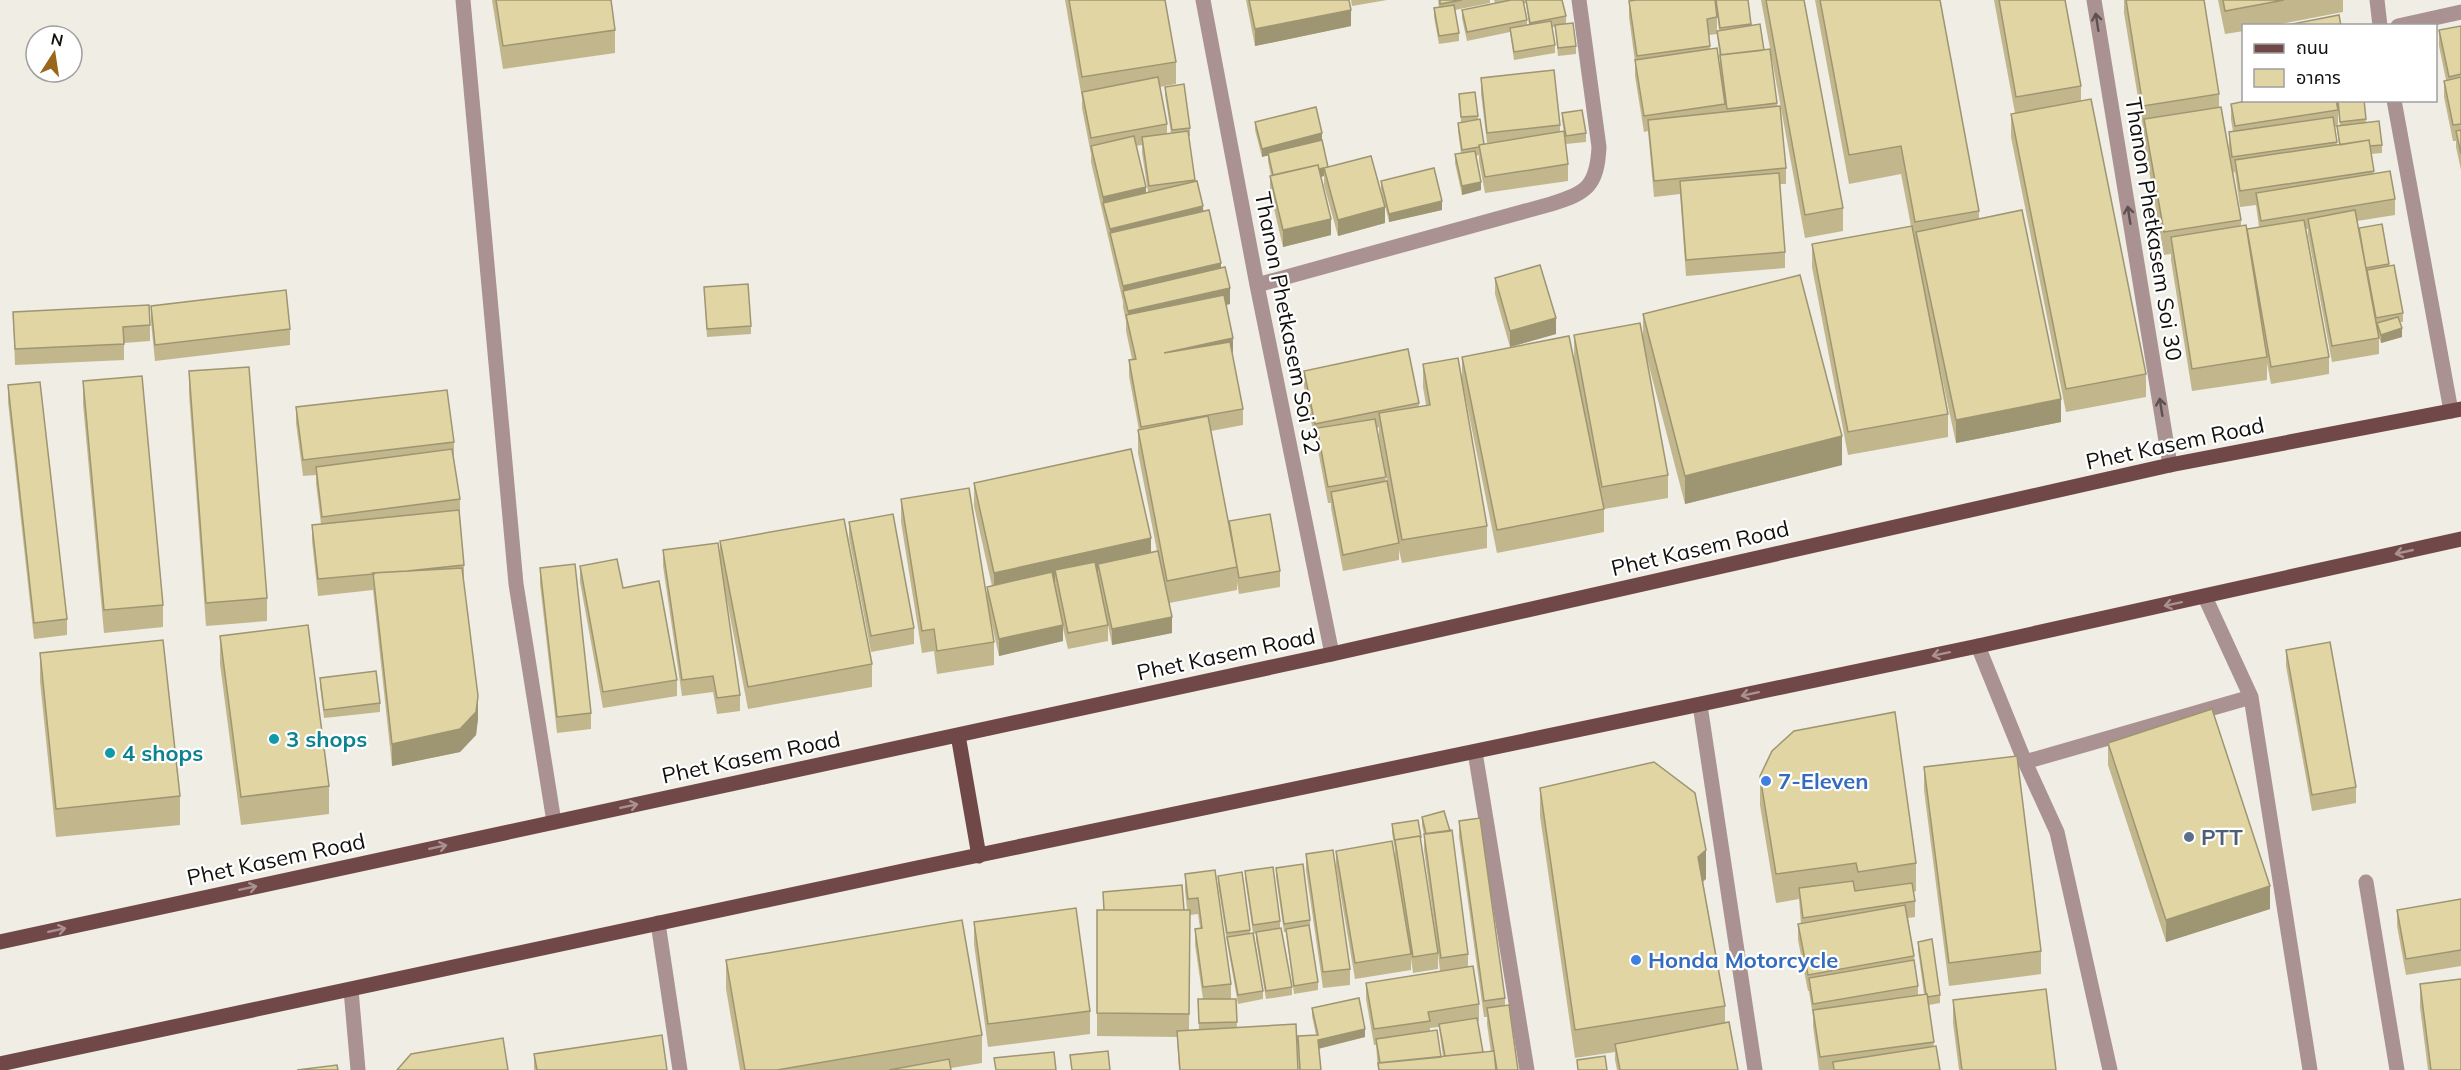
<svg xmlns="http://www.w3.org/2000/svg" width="2461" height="1070" viewBox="0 0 2461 1070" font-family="Mulish,'Noto Sans Thai',sans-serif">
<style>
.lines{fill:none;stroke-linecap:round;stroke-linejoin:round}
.minor{stroke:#ab9292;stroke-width:15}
.major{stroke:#714848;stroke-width:15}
.wall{fill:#c2b78c;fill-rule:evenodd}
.shaded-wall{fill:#9e9572}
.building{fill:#e1d5a3;stroke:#9e9572;stroke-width:1.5}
.oneway{stroke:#5e5150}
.oneway2{stroke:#aa9191}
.culture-dot{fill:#0f9aa8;stroke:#fff;stroke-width:2}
.shop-dot{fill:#3f7fe0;stroke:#fff;stroke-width:2}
.service-dot{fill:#5c6f8a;stroke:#fff;stroke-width:2}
.labels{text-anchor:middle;stroke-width:4.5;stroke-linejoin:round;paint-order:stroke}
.street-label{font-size:22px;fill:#11100d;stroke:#fff}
.culture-label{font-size:22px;font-weight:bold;fill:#0d838f;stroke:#fff;text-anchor:start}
.shop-label{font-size:22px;font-weight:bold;fill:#366cbe;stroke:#fff;text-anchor:start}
.service-label{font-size:22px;font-weight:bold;fill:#4e5e75;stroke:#fff;text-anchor:start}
</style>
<rect width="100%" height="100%" fill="#efede4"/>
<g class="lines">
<path class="minor" d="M463 0 516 584 554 822
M1203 0 1257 285 1332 654
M2094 0 2170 465
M2377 0 2380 26
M2398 26 2461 12
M2394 100 2451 411
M1257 285 1551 204C1587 193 1597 186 1599 147L1579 0
M2205 597 2251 697 2310 1070
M1978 646 2025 762 2057 832 2110 1070
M1700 705 1755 1070
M1475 752 1527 1070
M2025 762 2251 697
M2366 882 2397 1070
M658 923 680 1070
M351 990 358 1070"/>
<path class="major" d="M958 735 979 856
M0 942 1332 654 2170 465 2461 409
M0 1064 912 869 1978 646 2461 539"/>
</g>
<path class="wall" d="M492 0H611L615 30V53L503 69Z
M1065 0H1165L1176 62V84L1160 87 1167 124V134L1171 133 1165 95V87L1190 128V136H1188L1195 182 1221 268 1230 304 1226 305 1232 355 1243 409V425L1211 431 1229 525 1280 571V587L1239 594 1237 582V590L1169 603 1172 633 1112 645 1108 625V641L1068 649 1063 628V641L999 656 987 603V587L992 586 974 506V483L1151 552 1157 551 1138 453V430H1139L1129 376V360L1132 359 1126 331V321L1123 307V302L1091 162V154L1082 108V98ZM1142 145V153L1148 192 1146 193 1136 146Z
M1246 0H1349L1351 26 1255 46Z
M1351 0H1387L1352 6Z
M1438 0H1490V3L1455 10 1459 33V41L1439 44 1434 17V8L1439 7Z
M1494 0H1562L1566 16V24L1576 46V54L1558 56 1555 27H1552L1555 45V53L1514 60 1510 32 1467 41 1462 18V10L1495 3ZM1526 3 1529 25H1527V20L1523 4Z
M1636 0H1748L1751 25 1764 50 1777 103 1786 168V184H1780L1785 252V268L1686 276 1680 194 1654 197 1648 131 1644 132 1635 76V62L1629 17V1ZM1715 3H1716L1719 31H1717V17ZM1717 34 1720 61V71L1710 49 1709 35Z
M1761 0H1804L1843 208V231L1805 238Z
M1815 0H1940L1979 211V219L2061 422 1956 443 1930 322 1948 414V437L1848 455 1812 267V244L1911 226 1901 174 1849 184Z
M1994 0H2065L2081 86V101L2146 374V397L2066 412 2011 137V114L2015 113Z
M2124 0H2204L2219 94V107L2232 170 2229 148V132L2233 131 2231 120V104L2338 110V126L2340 125 2337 100H2364L2366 122 2382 145V153L2371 154 2374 174 2395 199V215L2357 221 2359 228 2389 264 2403 313V322H2400L2402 337 2381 343 2379 337V354L2332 362 2308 235V229H2306L2329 357V374L2271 384 2267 363V380L2192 391 2171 260V254L2164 255 2144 142V128H2143L2124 13ZM2335 127H2337L2339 145H2337ZM2235 172 2240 207 2256 205 2259 227 2247 229 2241 226V220L2233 173Z
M2218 0H2343V12L2270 26H2244V31L2225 34Z
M2461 26V170L2456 147V141H2453L2444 97V81L2446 80 2439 46V30Z
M1481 78 1560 125V132L1568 164V181L1485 193 1479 161V155L1476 156 1481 190 1462 195 1455 163V154L1461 153 1458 131V123L1461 122 1459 94 1478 116V120L1484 144 1487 143 1481 94Z
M1562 113 1586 133V142L1566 144 1562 121Z
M1255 122 1322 140 1328 167 1385 223 1338 236 1324 185V176L1321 177 1331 235 1283 247 1270 192V176H1271L1268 161V155L1262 157 1255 130Z
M1381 181 1442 210 1389 222 1381 189Z
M1495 278 1556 334 1510 347 1495 294Z
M704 287 751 326V334L707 337Z
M151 306 290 329V345L155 361 151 322Z
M13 312 150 325V341L124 343V360L15 365Z
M1643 314 1842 465 1685 504 1643 343 1668 475V498L1604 509V532L1497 553 1462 380V357L1574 358V335L1643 343Z
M1423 364 1487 526V548L1402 563 1399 550V560L1343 571 1331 508V503H1328L1317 445V439L1315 440 1304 387V371L1419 403V407L1426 405 1423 387ZM1379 427V436L1387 481H1386L1377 428Z
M189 371 267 598V621L206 626 189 394Z
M83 381 163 605V627L104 633 83 404Z
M8 385 67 619V635L34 639 8 402Z
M296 407 454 442V459L460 499V516L464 565V581H463L478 719 476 735 460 752 392 766 373 590 318 596 312 541V525L321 524 316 483V475L303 476 296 423Z
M901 499 994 642V665L937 674 934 651 922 653 901 522Z
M849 522 914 628V644L871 652 849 538Z
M720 541 872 664V687L748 709 724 585 740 695V711L717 714 713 692 682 696 663 566V550L720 557Z
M580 566 623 588 677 680V696L603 708 580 582Z
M540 568 591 713V729L557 733 540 584Z
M220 636 329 786V814L241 825 220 664Z
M2286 650 2356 787V803L2312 811 2286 666Z
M40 653 180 796V825L56 837 40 681Z
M320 678 380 703V712L324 718 320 686Z
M2108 743 2270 909 2166 942 2108 765Z
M1924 767 2041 951V974L1949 986 1924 790Z
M1760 776 1916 863V891L1914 892 1915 901V917L1908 918 1914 956 1918 986V995L1924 994 1918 950V942L1940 995V1003L1929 1005 1934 1047 1940 1070H1819L1813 1026V1017L1809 991H1808L1798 940V924H1801L1799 899 1776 903 1760 805Z
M1540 788 1706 879 1703 882 1725 1006V1022L1738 1070H1617L1615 1060V1052L1575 1058 1540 816Z
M1422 817 1468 954V966L1479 1004V1021H1477L1483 1053 1491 1052 1487 1024V1017H1484L1459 837V821L1505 998V1005L1518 1070H1378L1376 1045H1374L1366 999V983L1440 971 1438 953V969L1413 973 1411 958V970L1355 979 1336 867V851L1395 856V850L1392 833V824L1421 837V845L1438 952 1424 850V834L1422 826ZM1439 1027 1443 1057H1441L1430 1031V1028Z
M1306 854 1350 969V985L1323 988 1306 870Z
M1276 868 1310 920V929L1318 982V990L1294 994 1286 932H1284L1276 877Z
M1215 870 1231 984V999H1236L1237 1028 1298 1070H1179L1177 1037 1097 1036V910H1104L1103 892 1187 910 1185 890V874ZM1198 914 1200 928 1195 929V945L1203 999H1198L1199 1030H1189L1190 915Z
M1245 871 1280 921V928L1292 987V995L1266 999 1256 940V933L1254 934 1263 991V999L1238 1004 1227 942 1218 885V876L1250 930V933H1253L1245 879Z
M2461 899V966L2406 975 2397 926V910Z
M974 922 1090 1011V1034L988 1047 974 944Z
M726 960 982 1035V1063L951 1068V1070H740L726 989Z
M2420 984 2461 1070H2428L2420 1007Z
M1953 1000 2056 1070H1959L1953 1023Z
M1312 1008 1365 1037 1319 1048 1321 1070H1299L1298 1036 1316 1035 1312 1016Z
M534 1054 667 1070H534Z"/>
<path class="shaded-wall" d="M1351 10V26L1255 46V29Z
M1322 133V142L1262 157V149Z
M1328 167 1324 168V176L1274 188V180Z
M1481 182V190L1462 195V186Z
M1146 187V203H1103V214V197Z
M1442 201V210L1389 222V214Z
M1203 206V222L1110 233V245V229Z
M1385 207V223L1338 236V220Z
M1331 219V235L1283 247V230Z
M1221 263V279L1123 291V302V286Z
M1230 288V304L1129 327 1128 322V311Z
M1556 318V334L1510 347V331Z
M2402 328V337L2381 343V335Z
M1233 338V354L1164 369V353Z
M2061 399V422L1956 443V420Z
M1842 436V465L1685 504V476Z
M1151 538V561L1098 564V573L1057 582 1055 570V582L994 596V573Z
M1172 617V633L1112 645V629Z
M1063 625V641L999 656V639Z
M478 696V719L476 735 460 752 392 766V744Z
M1706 850V879L1698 885V857Z
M2270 886V909L2166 942V920Z
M1365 1029V1037L1318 1049V1040Z"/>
<path class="building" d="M496 0H611L615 30 503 46Z
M1069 0H1165L1176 62 1082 77Z
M1249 0H1349L1351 10 1255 29Z
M1440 0H1462L1440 4Z
M1511 0H1523L1527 20 1467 32 1462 10Z
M1526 0H1562L1566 16 1530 23Z
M1636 0H1715L1717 17 1707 19 1710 46 1637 56 1629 1Z
M1716 0H1748L1751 24 1720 28Z
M1766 0H1804L1843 208 1805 215Z
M1820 0H1940L1979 211 1915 222 1901 146 1849 155Z
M1999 0H2065L2081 86 2016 97Z
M2126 0H2204L2219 94 2143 106Z
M2223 0H2284L2225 11Z
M1454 5 1459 33 1439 36 1434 8Z
M2339 15 2341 26H2282Z
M1551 21 1555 45 1514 52 1510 28Z
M1573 23 1576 46 1558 48 1555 25Z
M1760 24 1764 50 1721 55 1717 31Z
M2461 26V74L2449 77 2439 30Z
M1717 48 1725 104 1644 116 1635 60Z
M1770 49 1777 103 1727 109 1720 55Z
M1554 70 1560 125 1487 133 1481 78Z
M1158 77 1167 124 1091 138 1082 92Z
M2461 77V124L2453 125 2444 81Z
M1184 84 1190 128 1172 130 1165 87Z
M1475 92 1478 116 1461 117 1459 94Z
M2091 99 2146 374 2066 389 2011 114Z
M2251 100H2336L2338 110 2235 126 2231 104Z
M2338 100H2364L2366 119 2340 122Z
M1780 106 1786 168 1654 181 1648 120Z
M1316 107 1322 133 1262 149 1255 122Z
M2221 107 2241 220 2164 232 2144 119Z
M1582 110 1586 133 1566 136 1562 113Z
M2333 117 2337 142 2232 157 2229 132Z
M1480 119 1484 144 1479 145V147L1462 150 1458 123Z
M2379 121 2382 145 2370 146 2369 140 2340 145 2337 126Z
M2461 130V154L2456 131Z
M1188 131 1195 180 1149 186 1142 137Z
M1564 131 1568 164 1485 177 1479 145Z
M1134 136 1146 187 1103 197 1091 146Z
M1322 140 1328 167 1319 169 1318 165 1273 175 1268 153Z
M2369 140 2374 171 2240 191 2235 160Z
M1475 151 1481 182 1462 186 1455 154Z
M1371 156 1385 207 1338 220 1324 168Z
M1318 165 1331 219 1283 230 1270 176Z
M1434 168 1442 201 1389 214 1381 181Z
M2390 171 2395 199 2261 221 2256 193Z
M1779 173 1785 252 1686 260 1680 181Z
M1197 181 1203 206 1110 229 1103 203Z
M1209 210 1221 263 1123 286 1110 233Z
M2022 210 2061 399 1956 420 1916 232Z
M2355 210 2379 338 2332 346 2308 219Z
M2304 220 2329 357 2271 367 2247 229Z
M2382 224 2389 264 2366 268 2359 228Z
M2246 225 2267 357 2192 369 2171 237Z
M1912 226 1948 414 1848 432 1812 244Z
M1540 265 1556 318 1510 331 1495 278Z
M2394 265 2403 313 2376 318 2367 270Z
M1225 267 1230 288 1128 311 1123 291Z
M1800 275 1842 436 1685 476 1643 314Z
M748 284 751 326 707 329 704 287Z
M286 290 290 329 155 345 151 306Z
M1224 295 1233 338 1164 353 1230 342 1243 409 1141 427 1129 360 1136 359 1126 315Z
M149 305 150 325 123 327 124 344 15 349 13 312Z
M2398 317 2402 328 2381 335 2377 323Z
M1640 323 1668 475 1602 487 1574 335Z
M1569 336 1604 509 1497 530 1462 357Z
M1408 349 1419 403 1315 424 1304 371Z
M1458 358 1487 526 1402 540 1379 413 1430 405 1423 364Z
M249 367 267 598 206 603 189 371Z
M142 376 163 605 104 610 83 381Z
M40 382 67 619 34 623 8 385Z
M447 390 454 442 303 460 296 407Z
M1208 416 1237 567 1167 581 1138 430Z
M1375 419 1386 477 1328 487 1317 428Z
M452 449 460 499 322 517 316 467Z
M1131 449 1151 538 994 573 974 483Z
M1387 481 1399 543 1343 555 1331 492Z
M969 488 994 642 937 651 934 629 922 631 901 499Z
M459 510 464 565 407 571 373 573 374 574 318 579 312 525Z
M893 514 914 628 871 636 849 522Z
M1270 514 1280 571 1239 578 1229 521Z
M844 519 872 664 748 687 720 541Z
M718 543 740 695 717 698 713 676 682 680 663 550Z
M1158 551 1172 617 1112 629 1098 564Z
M617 559 623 588 659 581 677 680 603 692 580 566Z
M1095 562 1108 625 1068 633 1055 570Z
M575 564 591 713 557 717 540 568Z
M462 568 478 696 476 712 460 729 392 744 373 573Z
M1052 572 1063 625 999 639 987 587Z
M308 625 329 786 241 797 220 636Z
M163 640 180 796 56 809 40 653Z
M2330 642 2356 787 2312 795 2286 650Z
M376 671 380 703 324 710 320 678Z
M2212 709 2270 886 2166 920 2108 743Z
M1895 712 1916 863 1858 872 1856 863 1776 874 1760 776 1772 751 1794 731Z
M2017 756 2041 951 1949 963 1924 767Z
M1654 762 1695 793 1706 850 1698 857 1725 1006 1575 1030 1540 788Z
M1444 811 1450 831 1426 834 1422 817Z
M1480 818 1505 998 1484 1001 1459 821Z
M1418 820 1421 837H1420V836L1395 840V842L1392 824Z
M1452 830 1468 954 1441 958 1424 834Z
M1420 836 1438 953 1413 957 1395 840Z
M1392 841 1411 954 1355 963 1336 851Z
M1333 850 1350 969 1323 972 1306 854Z
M1303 864 1310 920 1284 924 1276 868Z
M1273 867 1280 921 1253 925 1245 871Z
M1215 870 1231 984 1203 987 1195 929 1202 928 1198 898 1188 899 1185 874Z
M1242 872 1250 930 1227 933 1218 876Z
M1853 881 1855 891 1912 883 1915 901 1803 918 1799 888Z
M1182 885 1184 910H1104L1103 892Z
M2461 899V950L2406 959 2397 910Z
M1905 905 1914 956 1808 975 1798 924Z
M1076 908 1090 1011 988 1024 974 922Z
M1097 910H1190L1189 1014 1097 1013Z
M962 920 982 1035 777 1070H745L726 960Z
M1309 925 1318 982 1294 986 1286 929Z
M1281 928 1292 987 1266 991 1256 932Z
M1253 933 1263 991 1238 995 1227 937Z
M1932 939 1940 995 1928 997 1927 994H1926L1918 942Z
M1914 960 1918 986 1813 1004 1809 978Z
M1473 966 1479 1004 1428 1012 1430 1021 1374 1029 1366 983Z
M2461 979V1070H2431L2420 984Z
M2046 989 2056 1070H1962L1953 1000Z
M1927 994 1934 1042 1820 1057 1813 1010Z
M1359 998 1365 1029 1318 1040 1321 1070H1300L1298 1036 1318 1035 1312 1008Z
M1198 999H1236L1237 1022 1199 1023Z
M1509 1005 1518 1070H1497L1487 1008Z
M1477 1018 1483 1052 1445 1056 1439 1024Z
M1729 1022 1738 1070H1620L1615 1044Z
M1296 1024 1298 1070H1180L1177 1031Z
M1437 1030 1441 1057 1380 1063 1376 1039Z
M662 1035 667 1070H537L534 1054Z
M503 1038 508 1070H397L411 1054Z
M1936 1046 1940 1070H1834L1833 1062Z
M1108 1051 1110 1070H1072L1070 1055Z
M1494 1051 1496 1070H1379L1378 1063Z
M1054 1052 1056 1070H996L994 1058Z
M1605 1056 1607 1070H1578L1577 1060Z
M949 1059 951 1070H889Z
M337 1065 338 1070H297Z"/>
<defs><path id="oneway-shaft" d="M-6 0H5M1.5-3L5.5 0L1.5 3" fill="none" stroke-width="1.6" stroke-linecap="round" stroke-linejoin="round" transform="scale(1.5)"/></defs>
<g class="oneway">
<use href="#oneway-shaft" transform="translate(2097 22) rotate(-99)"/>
<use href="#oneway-shaft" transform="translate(2129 215) rotate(-99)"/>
<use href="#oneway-shaft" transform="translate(2161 407) rotate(-99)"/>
</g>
<g class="oneway2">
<use href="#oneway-shaft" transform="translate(2404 552) rotate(167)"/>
<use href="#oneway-shaft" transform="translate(2173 604) rotate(168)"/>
<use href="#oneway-shaft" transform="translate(1941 654) rotate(168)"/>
<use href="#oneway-shaft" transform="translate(1750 694) rotate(168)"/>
<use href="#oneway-shaft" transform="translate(629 806) rotate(-12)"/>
<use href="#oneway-shaft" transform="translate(438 847) rotate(-12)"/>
<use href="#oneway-shaft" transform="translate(248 888) rotate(-12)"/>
<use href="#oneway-shaft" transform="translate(57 930) rotate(-12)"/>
</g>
<g class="culture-dot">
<circle cx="274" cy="739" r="6"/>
<circle cx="110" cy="753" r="6"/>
</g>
<g class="shop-dot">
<circle cx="1766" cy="781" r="6"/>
<circle cx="1636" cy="960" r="6"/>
</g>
<circle class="service-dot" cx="2189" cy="837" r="6"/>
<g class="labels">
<g class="street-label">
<text transform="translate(2154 229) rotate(81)" y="8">Thanon Phetkasem Soi 30</text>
<text transform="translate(1288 323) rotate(79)" y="8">Thanon Phetkasem Soi 32</text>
<text transform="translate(2175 443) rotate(-12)" y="8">Phet Kasem Road</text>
<text transform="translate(1700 548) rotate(-13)" y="8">Phet Kasem Road</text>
<text transform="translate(1226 654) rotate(-12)" y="8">Phet Kasem Road</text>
<text transform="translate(751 757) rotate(-12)" y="8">Phet Kasem Road</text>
<text transform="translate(276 859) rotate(-12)" y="8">Phet Kasem Road</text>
</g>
<g class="culture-label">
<text x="286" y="747">3 shops</text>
<text x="122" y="761">4 shops</text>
</g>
<g class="shop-label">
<text x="1778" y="789">7-Eleven</text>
<text x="1648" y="968">Honda Motorcycle</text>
</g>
<g class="service-label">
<text x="2201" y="845">PTT</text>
</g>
</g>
<rect x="2242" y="24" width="195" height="78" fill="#ffffff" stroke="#a09f9e" stroke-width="1.5"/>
<rect x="2254" y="44" width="30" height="9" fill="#714848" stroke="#a09f9e" stroke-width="1.5"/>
<text x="2296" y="54" font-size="18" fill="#11100d">ถนน</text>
<rect x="2254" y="69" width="30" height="18" fill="#e1d5a3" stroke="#a09f9e" stroke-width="1.5"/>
<text x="2296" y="84" font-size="18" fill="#11100d">อาคาร</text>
<g transform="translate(54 54) rotate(12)"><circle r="28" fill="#ffffff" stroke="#a09f9e" stroke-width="1.5"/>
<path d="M0-4.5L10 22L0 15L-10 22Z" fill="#9a661c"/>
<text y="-9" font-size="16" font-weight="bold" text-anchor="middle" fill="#11100d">N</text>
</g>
</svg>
